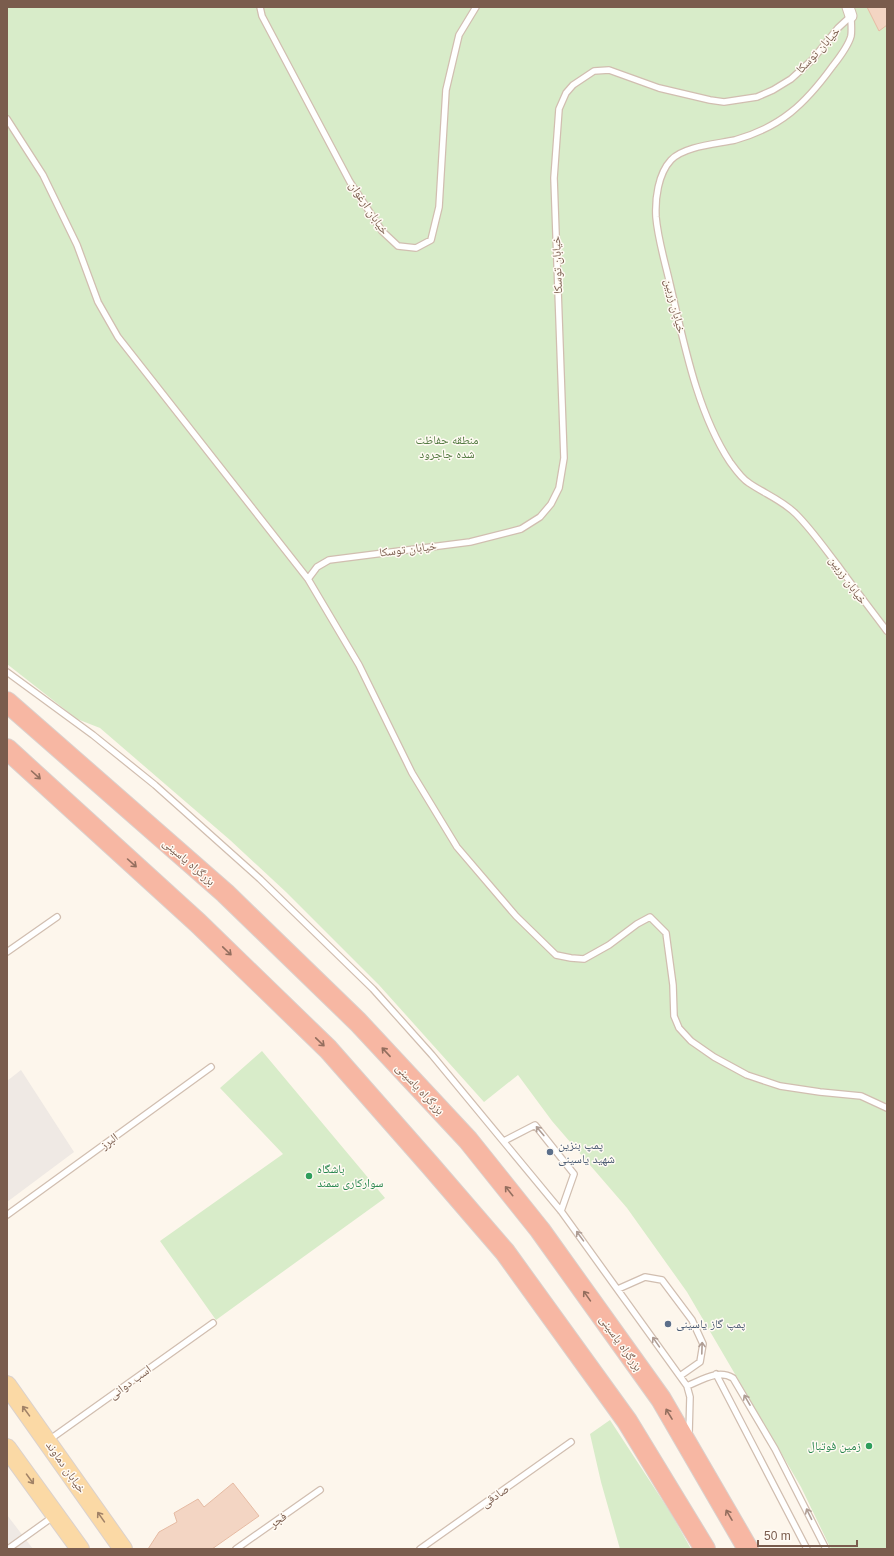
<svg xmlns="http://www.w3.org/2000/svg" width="894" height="1556" viewBox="0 0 894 1556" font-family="Arial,'Noto Naskh Arabic',sans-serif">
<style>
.industrial{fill:#efe9e4}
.green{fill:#d8ecc9}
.building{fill:#f3d5c3;stroke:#e6bba3}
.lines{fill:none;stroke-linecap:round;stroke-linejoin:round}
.lane-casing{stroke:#d1beb0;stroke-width:8}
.street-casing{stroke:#d1beb0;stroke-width:13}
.primary-casing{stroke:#dad1cd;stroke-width:20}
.highway-casing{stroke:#dad1cd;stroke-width:22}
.lane{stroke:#fff;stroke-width:5.5}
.street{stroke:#fff;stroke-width:11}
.primary{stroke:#fbd9a5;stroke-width:18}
.highway{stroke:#f7b7a3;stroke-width:20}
.oneway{stroke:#936e5e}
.oneway2{stroke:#af9d94}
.oneway3{stroke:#a18267}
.service-dot{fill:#5c6f8a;stroke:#fffaf3;stroke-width:1.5}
.leisure-dot{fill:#2e9e5b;stroke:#fffaf3;stroke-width:1.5}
.labels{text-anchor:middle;stroke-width:3;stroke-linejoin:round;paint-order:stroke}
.street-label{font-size:12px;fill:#7a5c4d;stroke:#fffaf3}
.park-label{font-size:12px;fill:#537a41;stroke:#fffaf3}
.service-label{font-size:12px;fill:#4e5e75;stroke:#fffaf3;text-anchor:start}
.leisure-label{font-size:12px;fill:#27864d;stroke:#fffaf3;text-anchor:start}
</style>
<rect width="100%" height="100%" fill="#fdf6ec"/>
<path class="industrial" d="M21 1070 74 1152 7 1202V1081Z
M7 1515 33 1549H7Z"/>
<path class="green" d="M7 7H887V1549H831L801 1487 687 1292 627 1208 552 1121 518 1075 484 1102 379 985 286 892 230 840 100 728 77 719 7 664Z
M262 1051 385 1198 216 1320 160 1241 283 1154 220 1088Z
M610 1420 672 1515 691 1549H620L601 1482 590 1434Z"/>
<path class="building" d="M867 7H887V25L879 31Z
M233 1483 259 1516 212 1549H148L159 1532 177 1522 174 1513 198 1499 204 1507Z"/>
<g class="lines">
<g class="lane-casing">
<path id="lane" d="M260 7 262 16 350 182 382 231 398 246 416 248 431 240 439 207 446 90 459 35 476 7
M851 16C851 22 852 30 851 36 848 47 839 58 832 67 805 104 781 127 735 140 717 144 684 146 671 160 658 174 655 199 656 217 658 240 665 262 670 284 684 343 697 412 730 462 735 469 742 479 749 483 765 494 782 500 796 514 812 530 825 549 839 567 855 589 871 610 887 631
M7 119 43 175 77 245 98 302 118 337 308 579 359 665 412 773 457 847 516 916 556 955 571 958 584 959 609 945 637 924 650 917 666 933 673 985 674 1016 679 1028 691 1041 714 1057 747 1075 780 1086 820 1092 861 1096 887 1108
M308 579 317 567 329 560 470 542 521 529 540 517 551 504 559 488 564 458 554 178 559 109 566 93 573 85 594 71 609 70 659 88 710 100 724 102 757 97 773 90 791 79 812 60 838 28 851 16
M7 672 93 735 155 785 260 879 373 989 432 1055 561 1211 687 1386C702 1380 718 1369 733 1378L775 1449 826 1549
M7 952 57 917
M504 1141 535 1125 574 1174 561 1211
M7 1215 211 1067
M618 1289 645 1277 662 1280 692 1320 703 1344 700 1362 680 1376
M716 1374 807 1549
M687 1386 690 1397 689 1433
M49 1440 213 1323
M8 1549 54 1516
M236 1549 320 1490
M420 1549 571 1442"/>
</g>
<g class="street-casing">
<path id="street" d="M848 7 851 16"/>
</g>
<g class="primary-casing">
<path id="primary" d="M7 1385 123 1549
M7 1448 80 1549"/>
</g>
<g class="highway-casing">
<path id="highway" d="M7 702 225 893 358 1022 468 1140 540 1230 661 1399 748 1549
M7 749 198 923 328 1049 430 1165 505 1252 627 1421 705 1549"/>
</g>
<use href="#lane" class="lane"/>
<use href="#street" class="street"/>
<use href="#primary" class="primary"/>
<use href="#highway" class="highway"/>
</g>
<defs><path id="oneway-shaft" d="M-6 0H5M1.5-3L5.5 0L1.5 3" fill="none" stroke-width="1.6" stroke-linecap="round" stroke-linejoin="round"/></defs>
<g class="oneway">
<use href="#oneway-shaft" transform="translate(36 775) rotate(42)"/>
<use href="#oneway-shaft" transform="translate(132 863) rotate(42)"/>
<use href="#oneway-shaft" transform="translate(227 951) rotate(44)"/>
<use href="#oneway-shaft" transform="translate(320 1042) rotate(44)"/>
<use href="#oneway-shaft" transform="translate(386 1052) rotate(-133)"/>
<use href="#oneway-shaft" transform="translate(509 1191) rotate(-129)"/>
<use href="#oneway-shaft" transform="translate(587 1296) rotate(-125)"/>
<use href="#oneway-shaft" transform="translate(669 1414) rotate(-121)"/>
<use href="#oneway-shaft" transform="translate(729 1515) rotate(-120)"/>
</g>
<g class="oneway2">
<use href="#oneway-shaft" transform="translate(540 1131) rotate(-130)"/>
<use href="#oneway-shaft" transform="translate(580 1236) rotate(-126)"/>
<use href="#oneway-shaft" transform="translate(656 1342) rotate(-125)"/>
<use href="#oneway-shaft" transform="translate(702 1348) rotate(-88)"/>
<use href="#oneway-shaft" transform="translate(747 1400) rotate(-120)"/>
<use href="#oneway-shaft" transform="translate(809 1514) rotate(-116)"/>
</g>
<g class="oneway3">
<use href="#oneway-shaft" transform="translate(26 1411) rotate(-126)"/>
<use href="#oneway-shaft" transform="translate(30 1479) rotate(54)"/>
<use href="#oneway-shaft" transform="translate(101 1517) rotate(-125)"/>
</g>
<g class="service-dot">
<circle cx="550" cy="1152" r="4"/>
<circle cx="668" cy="1324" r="4"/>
</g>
<g class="leisure-dot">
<circle cx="309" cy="1176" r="4"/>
<circle cx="869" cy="1446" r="4"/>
</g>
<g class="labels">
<g class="street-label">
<text transform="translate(818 50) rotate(-47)" y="4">خیابان توسکا</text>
<text transform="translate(369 208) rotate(56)" y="4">خیابان ارغوان</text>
<text transform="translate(557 265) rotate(-92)" y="4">خیابان توسکا</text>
<text transform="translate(675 306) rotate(76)" y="4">خیابان زربین</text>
<text transform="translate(408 549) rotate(-7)" y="4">خیابان توسکا</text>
<text transform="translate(848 580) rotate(54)" y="4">خیابان زربین</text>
<text transform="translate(189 862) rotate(41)" y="4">بزرگراه یاسینی</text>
<text transform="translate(420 1089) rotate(47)" y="4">بزرگراه یاسینی</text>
<text transform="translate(109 1141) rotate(-36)" y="4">البرز</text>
<text transform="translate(621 1343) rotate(55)" y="4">بزرگراه یاسینی</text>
<text transform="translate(130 1382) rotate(-36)" y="4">اسب دوانی</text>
<text transform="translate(66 1467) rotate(55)" y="4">خیابان دماوند</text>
<text transform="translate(495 1496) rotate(-35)" y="4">صادقی</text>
<text transform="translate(278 1520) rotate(-35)" y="4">فجر</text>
</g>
<g class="park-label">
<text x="447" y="444">منطقه حفاظت<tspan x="447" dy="14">شده جاجرود</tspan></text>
</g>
<g class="service-label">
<text x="558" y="1149">پمپ بنزین<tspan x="558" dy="14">شهید یاسینی</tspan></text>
<text x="676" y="1328">پمپ گاز یاسینی</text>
</g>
<g class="leisure-label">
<text x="317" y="1173">باشگاه<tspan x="317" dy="14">سوارکاری سمند</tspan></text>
<text x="861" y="1450" text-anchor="end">زمین فوتبال</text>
</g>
</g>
<rect width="894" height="1556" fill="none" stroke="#7a5c4d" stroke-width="16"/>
<path d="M758 1540v6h99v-6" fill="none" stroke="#7a5c4d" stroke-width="2"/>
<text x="764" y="1540" font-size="12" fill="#7a5c4d" stroke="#fffaf3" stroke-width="3" paint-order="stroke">50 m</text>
</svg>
